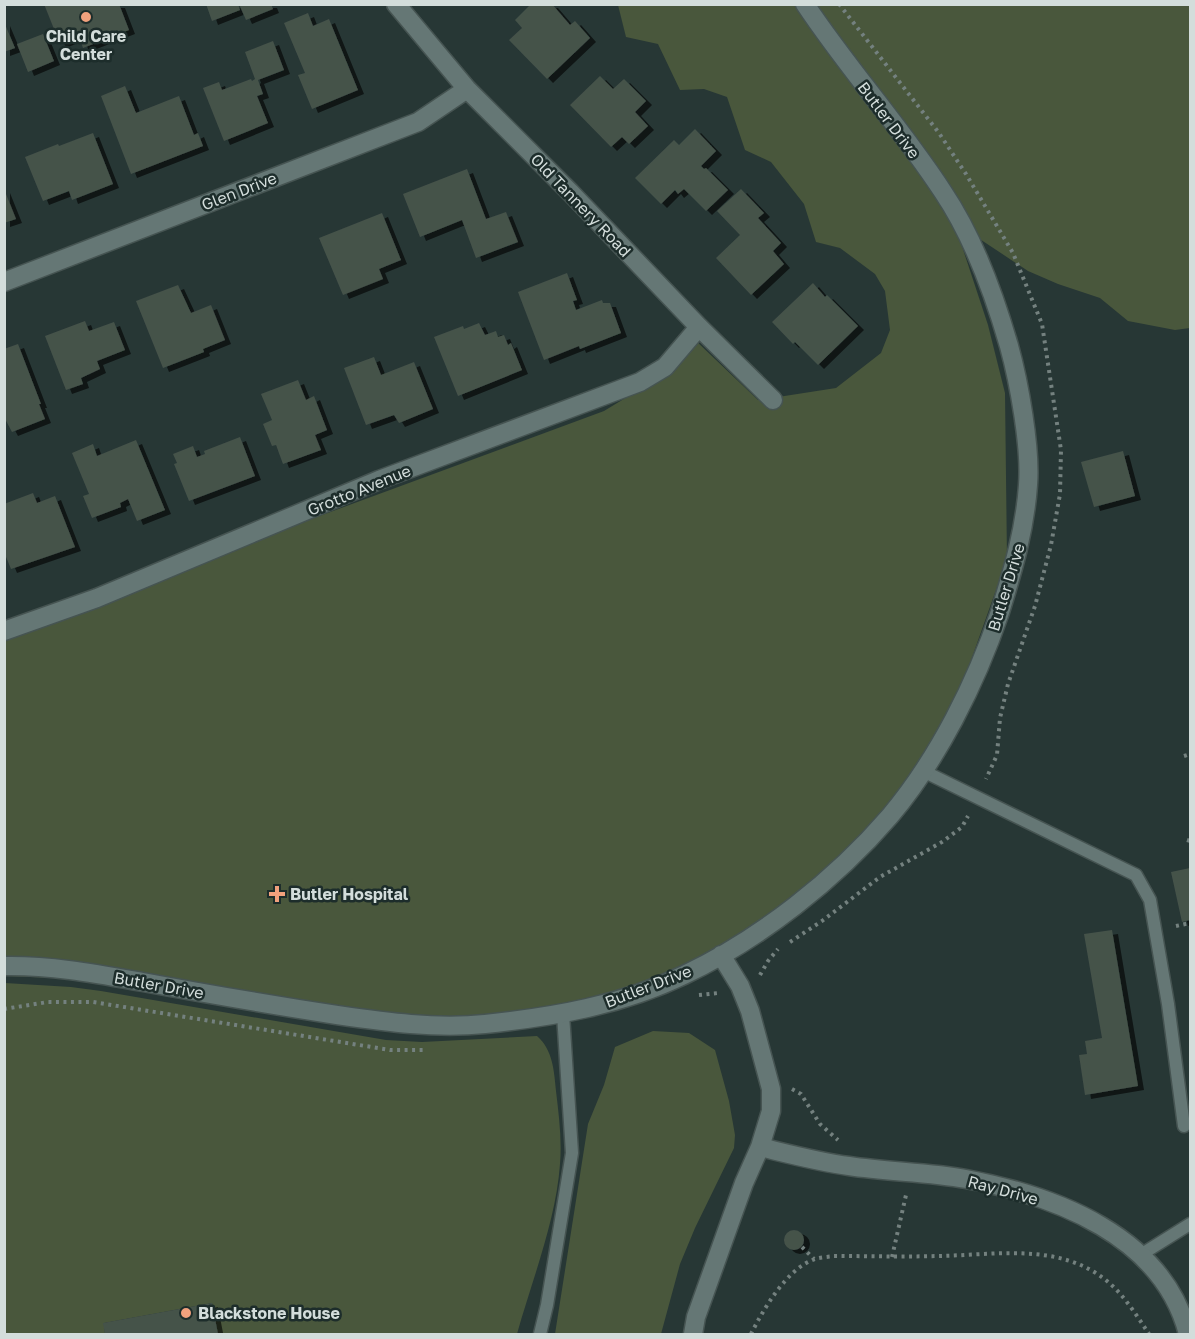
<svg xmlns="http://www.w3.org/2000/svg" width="1195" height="1339" viewBox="0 0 1195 1339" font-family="'Golos Text',sans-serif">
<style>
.green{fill:#49573c}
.building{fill:#45524a;filter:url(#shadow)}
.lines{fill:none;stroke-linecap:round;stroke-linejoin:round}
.lane-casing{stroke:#465452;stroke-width:15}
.street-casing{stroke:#465452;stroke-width:21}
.path{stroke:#74817f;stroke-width:4;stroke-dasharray:3 4.5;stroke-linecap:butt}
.lane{stroke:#657775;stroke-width:12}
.street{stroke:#657775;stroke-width:18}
.poi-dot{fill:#f1a17d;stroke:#1d2d2b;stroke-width:2}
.labels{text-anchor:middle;stroke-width:5;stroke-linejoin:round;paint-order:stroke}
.poi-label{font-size:16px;font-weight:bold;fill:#d3dddb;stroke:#1d2d2b;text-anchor:start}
.street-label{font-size:16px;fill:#d3dddb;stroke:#1d2d2b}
</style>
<defs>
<filter id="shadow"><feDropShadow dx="6" dy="4" stdDeviation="0" flood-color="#0009"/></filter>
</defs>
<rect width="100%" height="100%" fill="#273735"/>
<path class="green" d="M618 5H1190V328L1175 330 1128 321 1100 298 1058 284 1028 271 954 222 988 325 1005 393 1007 559 954 708 862 851 680 980 469 1027 80 979 5 976V632L604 411 655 380 694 339 758 400 836 388 881 353 890 330 885 291 875 274 840 248 816 242 804 204 771 162 745 150 727 97 704 89 680 90 658 44 626 37Z
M5 983 71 987 101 991 386 1040 422 1042 537 1036C553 1050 554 1071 556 1091 559 1116 562 1140 560 1164 556 1221 532 1280 517 1334H218L212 1303 104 1323 105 1334H5Z
M653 1031 689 1033 715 1050 729 1101 735 1135 734 1148 695 1228 680 1264 661 1334H555L588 1124 604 1085 615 1047Z"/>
<path class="building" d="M44 4H119L129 30 83 48 79 36 60 44Z
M206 4H238L240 10 212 21Z
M239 4H271L273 9 246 20Z
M531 4H552L570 25 575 21 590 38 547 79 509 40 522 28 515 20Z
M308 13 313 26 329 19 358 90 312 109 298 75 305 73 284 23Z
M4 22 15 48 4 52Z
M43 34 54 61 28 72 17 44Z
M273 41 284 70 258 80 263 94 257 96 268 123 224 141 203 88 219 82 222 90 251 79 252 81 255 79 245 52Z
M600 76 613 89 624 79 646 101 635 112 648 126 629 144 622 137 611 147 570 105Z
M125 86 136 113 179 96 194 135 198 133 203 146 131 174 101 96Z
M695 129 716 151 701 166 704 169 706 168 728 190 706 211 684 189 678 194 675 190 661 204 635 178 674 140 679 145Z
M93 133 113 184 72 200 69 191 43 201 25 157 58 144 59 146Z
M467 169 486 219 506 212 518 242 476 258 462 220 420 237 403 194Z
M4 189 16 219 4 223Z
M741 189 764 213 758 218 781 243 773 251 784 264 751 295 716 258 740 235 717 211Z
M382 213 401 260 379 269 383 279 343 295 319 238Z
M567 273 577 300 573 301 576 310 602 300 603 303H610L621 333 580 349 579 346 544 360 518 292Z
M813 283 825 297 827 295 858 326 818 365 795 342 793 344 772 322Z
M178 285 191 313 211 305 225 340 203 349 204 352 163 368 136 301Z
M85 321 89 331 114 322 125 350 97 361 100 369 81 378 83 384 66 390 45 336Z
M479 323 485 335 496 331 498 337 504 335 508 345 511 343 522 370 458 396 434 337 463 326 464 329Z
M18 344 41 404H39L45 419 12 432 4 417V349Z
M374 357 381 375 414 362 433 409 399 423 394 415 366 425 344 368Z
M298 380 306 400 314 396 327 430 315 435 321 450 283 464 276 445 272 446 263 424 272 420 261 394Z
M240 437 255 476 189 501 174 464 177 463 173 454 193 446 197 457 205 454 204 451Z
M136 440 165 510 137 521 128 499 120 503 121 507 92 518 83 496 89 494 72 453 93 444 97 456Z
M1123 451 1135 496 1094 507 1081 462Z
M33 493 37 503 55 496 75 547 11 569 4 552V504Z
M1190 868V920L1182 922 1171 872Z
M1112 930 1138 1086 1085 1095 1079 1055 1087 1054 1085 1041 1102 1038 1084 934Z
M784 1240a10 10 0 1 1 20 0a10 10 0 1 1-20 0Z
M212 1303 218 1334H105L103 1323Z"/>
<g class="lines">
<g class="lane-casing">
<path id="lane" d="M923 771 1136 875 1150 900 1168 1004 1184 1126
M1142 1254 1190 1224
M540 1334 547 1305 572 1153 563 1014"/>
</g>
<g class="street-casing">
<path id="street" d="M396 4 467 89 570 192 699 327 773 400
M4 282 418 122 467 89
M4 631 97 598 379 480 640 382 665 367 699 327
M4 966C51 965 98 974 143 982 208 994 272 1005 337 1015 386 1022 435 1029 485 1024 553 1017 622 1005 684 975 760 939 835 880 890 816 938 759 976 683 1000 612 1013 570 1025 529 1028 485 1031 448 1019 382 1009 346 994 294 974 238 943 192 901 127 848 69 805 4
M760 1147C789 1154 819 1162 849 1166 888 1172 928 1172 966 1179 1056 1196 1163 1236 1188 1334
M693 1334 696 1317 744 1183 760 1147 771 1111V1089L750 1011 740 986 721 955"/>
</g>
<path class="path" d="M839 4 939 133 966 174 1013 253 1042 324 1061 450 1060 494 1051 545 1035 606 1008 684 1000 718 997 755 986 779
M1184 756 1190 754
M1187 840 1190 841
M1176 926 1190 923
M790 942 822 921 880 877 942 842 962 827 968 816
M760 975 768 961 778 949
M699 995 718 993
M4 1009 48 1002H93L390 1050H423
M792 1089 801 1094 820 1124 838 1140
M802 1247 814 1259
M892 1257 906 1195
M751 1334C763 1310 787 1268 815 1259 821 1257 828 1257 834 1256 869 1256 904 1257 939 1256 995 1255 1059 1242 1107 1281 1124 1295 1137 1316 1149 1334"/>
<use href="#lane" class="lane"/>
<use href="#street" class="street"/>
</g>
<g class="poi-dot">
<circle cx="86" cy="17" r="6"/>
<path d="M274 885h6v6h6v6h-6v6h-6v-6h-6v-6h6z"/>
<circle cx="186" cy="1313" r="6"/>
</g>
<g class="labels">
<g class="poi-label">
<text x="86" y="42" text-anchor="middle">Child Care<tspan x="86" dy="18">Center</tspan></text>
<text x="290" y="900">Butler Hospital</text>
<text x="198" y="1319">Blackstone House</text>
</g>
<g class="street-label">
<text transform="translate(889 120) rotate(53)" y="6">Butler Drive</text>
<text transform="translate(239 191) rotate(-21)" y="6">Glen Drive</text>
<text transform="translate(581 205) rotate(46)" y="6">Old Tannery Road</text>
<text transform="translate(359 490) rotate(-22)" y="6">Grotto Avenue</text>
<text transform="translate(1006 587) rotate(-73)" y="6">Butler Drive</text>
<text transform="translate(159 985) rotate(10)" y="6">Butler Drive</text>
<text transform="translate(648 986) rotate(-21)" y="6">Butler Drive</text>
<text transform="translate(1003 1190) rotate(15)" y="6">Ray Drive</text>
</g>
</g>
<rect width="1195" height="1339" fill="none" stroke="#d3dddb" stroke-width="12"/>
</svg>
